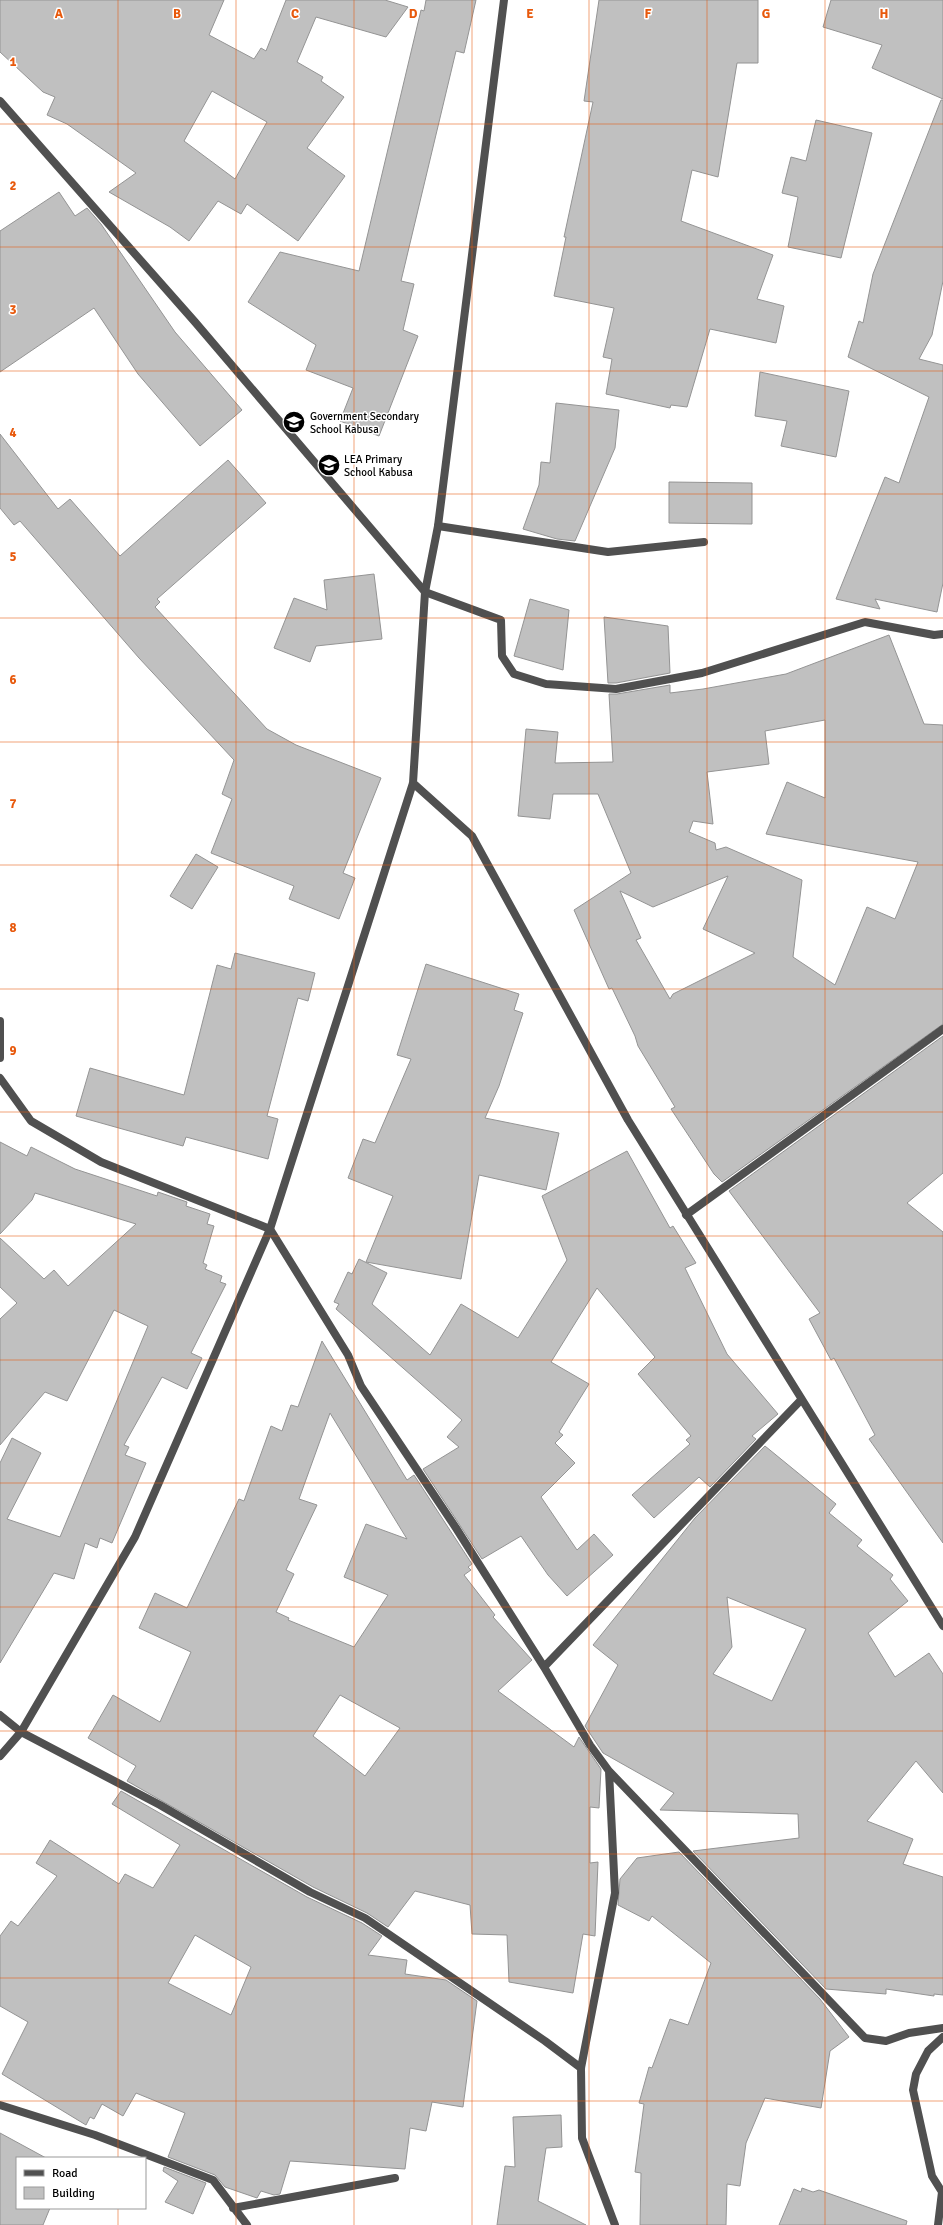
<svg xmlns="http://www.w3.org/2000/svg" width="943" height="2225" viewBox="0 0 943 2225" font-family="Signika,sans-serif">
<style>
.building{fill:#c0c0c0;stroke:#949494;fill-rule:evenodd}
.lines{fill:none;stroke-linecap:round;stroke-linejoin:round}
.minor{stroke:#505050;stroke-width:8}
.tertiary{stroke:#505050;stroke-width:8}
.grid{fill:none;stroke:#e8590c;stroke-width:1;stroke-opacity:0.55}
.labels{text-anchor:middle;stroke-width:3;stroke-linejoin:round;paint-order:stroke}
.poi-label{font-size:11px;fill:#000;stroke:#fff;text-anchor:start}
.grid-label{font-size:13px;text-anchor:middle;font-weight:bold;fill:#e8590c;stroke:#fff;stroke-width:3;stroke-linejoin:round;paint-order:stroke}
</style>
<rect width="100%" height="100%" fill="#fff"/>
<path class="building" d="M0 0H224L209 35 254 59 261 48 266 51 286 0H385L408 7 386 37 316 17 297 62 323 77 321 81 344 97 307 148 345 176 298 241 247 204 241 214 218 201 189 241 170 227 109 192 136 173 67 124 47 115 55 97 43 92 0 52ZM212 91 267 122 235 179 184 141Z
M426 0H476L464 53 456 51 401 281 414 284 403 330 418 336 379 436 340 421 353 388 306 370 316 345 248 302 280 252 359 271 421 10 424 11Z
M599 0H758V63H737L718 177 692 170 681 221 773 255 757 299 784 306 776 343 710 329 687 407 671 405 670 408 606 394 612 359 603 357 614 308 554 296 566 237H564L593 102 584 101Z
M831 0H943V99L872 68 882 45 823 27Z
M941 100H943V281L932 335 919 359 943 365V583L937 612 875 599 880 609 836 599 885 477 899 483 929 397 848 357 859 321 863 323 873 274Z
M816 120 872 133 841 258 788 247 798 197 782 193 791 157 806 161Z
M59 192 75 216 87 208 101 224 175 332 242 410 200 446 138 374 94 308 0 372V231Z
M760 372 849 391 836 457 781 446 787 421 755 416Z
M556 403 619 410 615 448 575 541 557 539 523 529 539 485 541 462 550 463Z
M0 434 58 509 70 499 120 556 228 460 266 503 157 599 160 602 155 607 267 729 296 745 381 778 343 873 355 878 339 919 289 899 294 886 211 853 232 799 222 794 234 760 139 658 20 521 14 525 0 508Z
M669 482 752 483V524L669 523Z
M374 574 382 639 316 646 310 662 274 648 294 598 327 610 324 580Z
M530 599 569 610 563 670 514 656Z
M604 617 668 626 670 673 616 683H608Z
M889 635 924 724 943 725V1024L722 1182 714 1174 671 1109 675 1107 638 1046 635 1036 612 988 609 989 574 910 631 873 598 794H553L550 819 518 816 526 729 558 732 555 763 613 762 609 694H617L670 685V693L703 689 786 674ZM825 720V798L787 782 766 834 918 862 895 919 867 907 835 985 793 957 802 880 726 847 716 850 715 843 689 832 693 821 713 824 707 772 769 764 765 731ZM728 876 703 929 755 953 673 994 670 999 636 940 641 938 620 891 653 907Z
M196 854 218 867 192 909 170 896Z
M235 953 315 973 308 1001 298 998 267 1116 278 1119 268 1159 186 1137 183 1146 76 1116 90 1068 184 1095 217 965 231 969Z
M426 964 519 994 514 1010 523 1013 499 1086 485 1118 559 1133 546 1190 479 1175 461 1279 366 1262 393 1196 348 1178 363 1139 375 1143 411 1059 397 1055Z
M943 1036V1173L907 1203 943 1232V1543L869 1439 875 1435 834 1358 831 1360 809 1319 820 1313 729 1191Z
M0 1142 27 1156 31 1147 75 1169 157 1196 158 1192 187 1202 186 1206 210 1214 207 1224 214 1226 203 1263 207 1265 205 1269 222 1276 220 1282 226 1284 191 1353 202 1358 187 1389 162 1377 124 1445 129 1447 125 1455 146 1463 112 1543 100 1538 97 1548 85 1543 74 1579 54 1573 0 1663V1463L12 1438 41 1453 7 1519 60 1537 148 1326 114 1310 67 1401 45 1392 0 1445V1319L17 1303 0 1287V1238L44 1279 54 1270 68 1286 136 1224 35 1193 32 1200 0 1234Z
M627 1151 670 1228 673 1226 696 1263 685 1268 727 1354 778 1414 752 1436 756 1439 710 1487 699 1477 654 1518 632 1495 690 1444 686 1440 691 1436 638 1374 655 1357 597 1288 551 1362 589 1384 559 1432 563 1435 555 1443 575 1463 541 1497 577 1550 594 1534 613 1555 567 1596 548 1575 521 1536 482 1559 423 1469 459 1447 447 1437 462 1420 336 1309 339 1304 334 1302 348 1272 352 1274 359 1259 387 1273 372 1304 430 1355 461 1304 518 1338 567 1260 542 1196Z
M322 1341 407 1480 414 1475 472 1564 468 1567 471 1570 464 1575 495 1615 493 1617 532 1660 498 1691 574 1747 579 1737 601 1769 599 1808 590 1807V1863L598 1862 595 1936 583 1934 573 1993 509 1982 507 1935 472 1934 470 1905 415 1891 388 1927 367 1913 313 1887 127 1781 136 1766 88 1738 113 1695 160 1722 191 1652 139 1628 155 1593 187 1608 239 1499 244 1501 271 1426 282 1431 291 1405 298 1407ZM330 1413 407 1539 366 1524 344 1577 388 1595 354 1647 288 1620 289 1618 276 1612 294 1574 286 1570 317 1505 299 1499ZM340 1695 400 1728 365 1776 313 1736Z
M765 1446 836 1504 829 1513 862 1540 857 1546 893 1575 890 1579 908 1601 868 1633 895 1677 929 1653 943 1674V1793L916 1761 867 1821 913 1839 903 1864 943 1877V1995L934 1994V1996L886 1989V1994L826 1989 693 1851 799 1838 798 1814 660 1810 674 1793 603 1753 585 1726 618 1665 593 1645 695 1518ZM727 1597 806 1629 772 1701 713 1674 732 1647Z
M121 1791 307 1897 362 1923 382 1936 368 1955 407 1960 405 1974 446 1980 477 2001 463 2107 432 2102 426 2131 410 2128 405 2169 290 2161 280 2194 274 2195 261 2191 257 2198 225 2187 215 2175 168 2157 185 2113 136 2093 123 2116 102 2104 94 2119 90 2117 86 2125 2 2074 28 2022 0 2006V1936L11 1921 18 1926 57 1876 36 1863 50 1840 119 1884 125 1874 153 1888 180 1845 112 1804ZM195 1935 251 1967 231 2015 168 1983Z
M679 1852 820 1999 849 2037 830 2051 821 2108 765 2098 746 2143 740 2186 727 2184 726 2225H640L641 2173 635 2172 644 2104 639 2103 649 2067 652 2068 670 2019 688 2025 711 1963 652 1916 649 1921 618 1905 620 1879 637 1858Z
M561 2115 562 2147 546 2148 538 2201 586 2225H497L505 2166 515 2167 513 2117Z
M0 2133 46 2158H17V2208H50L43 2225H0Z
M164 2167 206 2183 193 2214 165 2202 178 2181 163 2171Z
M802 2188 813 2192 819 2190 907 2221 906 2225H779L794 2189 801 2192Z"/>
<g class="lines">
<path class="minor" d="M0 101 195 322 425 592 501 620 502 656 514 674 546 684 616 689 702 673 865 622 934 635 943 634
M438 526 608 552 704 542
M0 1021V1058
M0 1078 31 1121 101 1162 270 1229 348 1355 361 1386 456 1528 544 1667 590 1745 609 1771 615 1893 581 2068 582 2138 615 2225
M686 1215 943 1029
M544 1667 801 1400
M0 1715 21 1732 160 1805 310 1892 365 1918 545 2041 581 2068
M609 1771 865 2038 886 2041 909 2033 943 2028
M0 2105 95 2135 213 2180 247 2225
M233 2208 395 2178
M938 2225 942 2192 932 2176 913 2090 916 2074 928 2051 943 2037"/>
<path class="tertiary" d="M413 783 472 836 628 1120 943 1626
M0 1756 21 1732 135 1537 270 1229 413 783 425 592 438 526 504 0"/>
</g>
<path class="grid" d="M118 0V2158M236 0V2225M354 0V2225M472 0V2225M589 0V2225M707 0V2225M825 0V2225M0 124H943M0 247H943M0 371H943M0 494H943M0 618H943M0 742H943M0 865H943M0 989H943M0 1112H943M0 1236H943M0 1360H943M0 1483H943M0 1607H943M0 1731H943M0 1854H943M0 1978H943M0 2101H943M118 2208V2225"/>
<defs>
<g id="school-disc" transform="scale(1.15)"><circle r="9.5" fill="#000" stroke="#fff"/><path d="M0-5L7-2L0 1L-7-2ZM-4 1L0 2.5L4 1V4Q0 6-4 4Z" fill="#fff"/></g>
</defs>
<g fill-rule="evenodd">
<use href="#school-disc" x="294" y="422"/>
<use href="#school-disc" x="329" y="465"/>
</g>
<g class="labels">
<g class="poi-label">
<text x="310" y="420">Government Secondary<tspan x="310" dy="13">School Kabusa</tspan></text>
<text x="344" y="463">LEA Primary<tspan x="344" dy="13">School Kabusa</tspan></text>
</g>
</g>
<g class="grid-label">
<text x="59" y="18">A</text>
<text x="177" y="18">B</text>
<text x="295" y="18">C</text>
<text x="413" y="18">D</text>
<text x="530" y="18">E</text>
<text x="648" y="18">F</text>
<text x="766" y="18">G</text>
<text x="884" y="18">H</text>
<text x="13" y="66">1</text>
<text x="13" y="190">2</text>
<text x="13" y="314">3</text>
<text x="13" y="437">4</text>
<text x="13" y="561">5</text>
<text x="13" y="684">6</text>
<text x="13" y="808">7</text>
<text x="13" y="932">8</text>
<text x="13" y="1055">9</text>
</g>
<rect x="16" y="2157" width="130" height="52" fill="#ffffff" stroke="#999999"/>
<rect x="24" y="2170" width="20" height="6" fill="#505050" stroke="#999999"/>
<text x="52" y="2177" font-size="12" fill="#000000">Road</text>
<rect x="24" y="2187" width="20" height="12" fill="#c0c0c0" stroke="#999999"/>
<text x="52" y="2197" font-size="12" fill="#000000">Building</text>
</svg>
